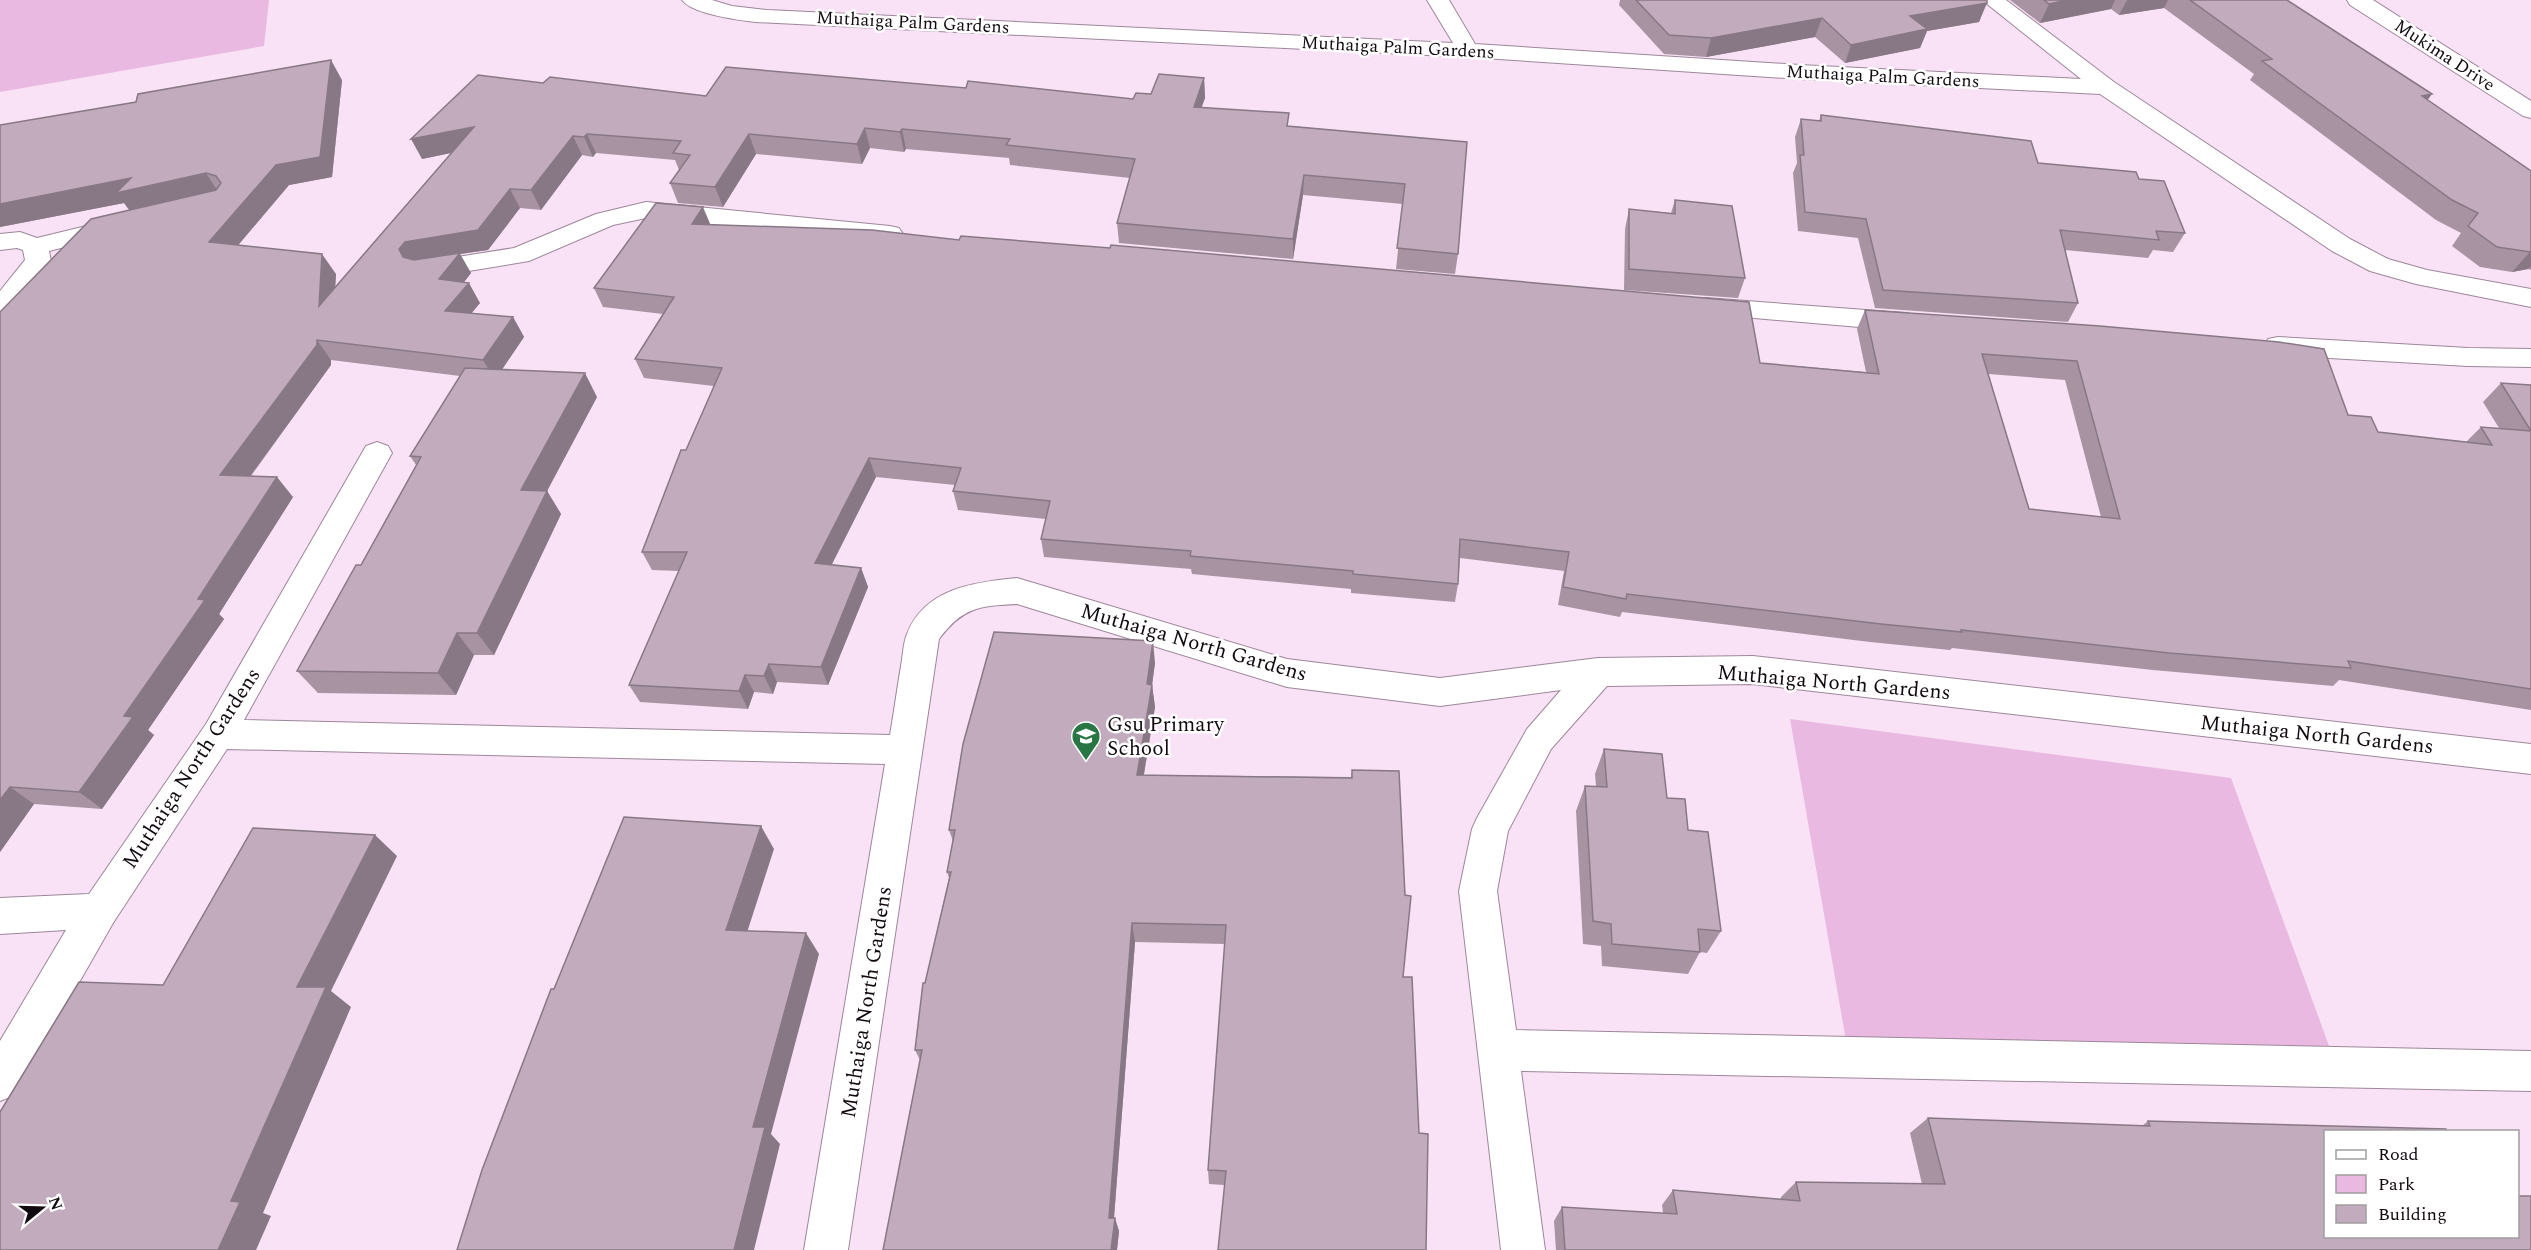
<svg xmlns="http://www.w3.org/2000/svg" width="2531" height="1250" viewBox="0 0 2531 1250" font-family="Spectral,serif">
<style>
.green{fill:#e9b9e1}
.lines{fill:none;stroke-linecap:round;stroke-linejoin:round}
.minor-casing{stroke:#9d8799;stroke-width:2}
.minor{fill:#fff;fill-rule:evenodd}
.wall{fill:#a893a3;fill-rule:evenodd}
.shaded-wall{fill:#887885}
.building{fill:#c3abbe;stroke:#887885;stroke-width:1.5;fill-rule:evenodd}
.labels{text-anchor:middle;stroke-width:5;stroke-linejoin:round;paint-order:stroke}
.far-street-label{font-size:18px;fill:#11090f;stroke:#fff}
.street-label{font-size:21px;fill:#11090f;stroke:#fff}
.poi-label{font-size:21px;fill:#11090f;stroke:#fff;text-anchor:start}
</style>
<rect width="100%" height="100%" fill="#fae2f6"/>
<path class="green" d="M0 0H269L264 46 0 92Z
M1790 719 2231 778 2336 1065 1848 1052Z"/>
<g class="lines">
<g class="minor-casing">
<path id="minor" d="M682 0H712L732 6 767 10 1453 43 1427 0H1449L1475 44 1800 65 2081 79 1982 0H2006L2114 82 2350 239 2388 259 2427 270 2531 289V307L2416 284 2370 271 2332 251 2100 94 1800 79 1468 57 755 22C738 20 692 14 682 0Z
M2347 0H2373L2531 101V118L2523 116 2350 5Z
M646 202 890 226 899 228 903 234 899 240 890 242 646 218 613 225 529 261 426 278 417 276 413 270 417 264 426 262 514 248 596 214Z
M115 219 124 222 128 227 124 232 49 251 51 261 47 267 10 315 0 318V291L25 260 23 250 17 248 0 250V234L20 232 37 238Z
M1706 298 1906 313 1916 316 1920 322 1916 328 1906 331 1696 313 1692 307 1696 301Z
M2278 337 2468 348 2531 349V367L2468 366 2278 355 2268 353 2264 346 2268 339Z
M377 442 388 446 392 453 244 720 890 735C894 712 897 689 901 666 903 656 903 643 907 634 925 588 975 582 1017 578L1287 659 1440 678 1598 658 1753 656 2531 744V774L1753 684 1607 686 1551 749 1508 831 1497 891 1516 1030 2531 1051V1091L1521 1071 1545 1250H1501L1459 891 1472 829 1477 818 1527 729 1561 690 1440 706 1287 687 1017 604C979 606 963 607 939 639L848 1250H804L885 764 227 749 113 923 15 1095 0 1101V1041L66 930 0 934V898L89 894 206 724 366 446Z"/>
</g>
<use href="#minor" class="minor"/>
</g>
<path class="wall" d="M1620 0H1987L1979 22 1927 31 1920 48 1845 63 1815 37 1706 57 1664 54 1619 5Z
M2010 0H2287L2428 100 2531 171V270L2528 269 2512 272 2480 267 2452 246 2461 233 2436 220 2250 80 2254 74 2164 8 2119 15 2111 9 2040 23Z
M1204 78 1205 98 1201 107 1289 126 1467 142 1458 254 1455 274 1396 269 1403 204 1303 195 1293 259 1119 243 1117 223 1130 178 1010 165 1009 158 906 149 904 152 870 148 862 164 756 154 723 207 678 203 670 183 679 170 675 160 596 153 593 157 582 155 541 210 520 208 488 250 460 254 471 273 464 282 480 303 471 313 513 317 524 337 502 369 597 397 547 491 561 514 494 655H474L456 695 318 693 297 671 361 565 416 465 410 456 460 376 331 360V365L251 476 293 497 219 614 224 619 148 730 154 735 102 809 34 804 0 852V312L129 210 124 203 0 227V125L342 80 332 177 289 185 238 245 336 274 335 288 451 153 422 159 543 83 706 96 966 88 1133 99Z
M1821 115 2038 163 2139 179 2185 233 2173 252 2153 250 2148 258 2065 250 2078 303 2068 322 1875 308 1858 238 1798 231 1793 173 1797 163 1795 137 1801 119 1819 121Z
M1675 200 1745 278 1738 298 1624 290 1625 229 1629 209 1671 213Z
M710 225 1760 363 1866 372 1857 329 1865 310 2348 415 2378 432 2466 442 2481 427 2499 428 2483 402 2501 383 2531 385V710L2339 680 2333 686 2153 670 1952 648 1950 650 1870 642 1622 612 1620 617 1558 605 1564 571 1460 558 1458 584 1455 602 1351 593V589L1192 574 1191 569 1044 557 1041 539 1046 519 958 510 953 491 955 485 876 477 831 565 861 568 868 587 828 685 777 682 773 694 754 692 748 709 640 702 629 685 679 571 652 570 642 552 714 386 644 378 635 359 663 314 603 307 594 288ZM1988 374 2065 380 2101 517 2029 509Z
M1155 663 1152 685 1155 707 1144 775 1351 777 1352 770 1399 771 1224 1185 1209 1184 1208 1170 1225 944 1135 942 1114 1218 1119 1231 1117 1250H883L920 1060 915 1050 925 983 949 878 947 872 953 841 949 830Z
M1604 749 1667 798 1688 830 1721 931 1707 953 1700 952 1688 974 1602 966 1601 946 1583 944 1576 811 1585 786 1596 787 1595 774Z
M1928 1118 2142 1126 2148 1121 2325 1236 2531 1250H1556L1554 1221 1562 1207 1663 1213 1662 1205 1673 1190 1781 1199V1197L1796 1182 1922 1184 1910 1133Z"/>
<path class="shaded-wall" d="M2068 0H2115L2111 9 2040 23 2049 4Z
M2127 0H2168L2164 8 2119 15Z
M1987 3 1979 22 1927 31 1920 48 1845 63 1851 45 1910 16Z
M1822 18 1815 37 1706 57 1711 38Z
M331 60 342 80 332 177 289 185 224 262 209 242Z
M1204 78 1205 98 1195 127 1194 107Z
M2432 94 2418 113 2422 96Z
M474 127 484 146 422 159 411 139Z
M865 128 870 148 862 164 857 144Z
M902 129 906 149 904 152 900 132Z
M587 134 596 153 593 157 584 137Z
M749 134 756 154 723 207 715 187Z
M573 136 582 155 541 210 531 190Z
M206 173 219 193 132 213 124 203 0 227V204L131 178Z
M1304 175 1303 195 1293 259V239Z
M510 189 520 208 488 250 460 254 471 273 451 299 417 262 403 257 399 249 405 242Z
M703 207 711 226 692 224Z
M2530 252H2531V266L2528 269 2512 272Z
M322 254 336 274 333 326 319 306Z
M469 283 480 303 457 331 445 311Z
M513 317 524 337 495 380 483 360Z
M317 340 331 360V365L237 494 220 475Z
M585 373 597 397 547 491 561 514 494 655 477 633 521 490Z
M869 458 876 477 823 582 815 563Z
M277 477 293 497 219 614 224 619 148 730 154 735 102 809 79 792 124 716 198 599Z
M861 568 868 587 828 685 821 667Z
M457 633 474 655 456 695 438 673Z
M1153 641 1155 663 1152 685 1155 707 1140 796 1137 775 1147 684Z
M769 664 777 682 773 694 764 676Z
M745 675 754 692 748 709 739 691Z
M10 787 34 804 0 852V800Z
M761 826 774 849 741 951 726 930Z
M375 835 397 856 331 991 351 1007 263 1213 271 1216 256 1250H218L231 1201 297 987Z
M1132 923 1135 942 1113 1231 1109 1218Z
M806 933 819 954 771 1134 780 1144 754 1250H734L753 1127Z
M1115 1218 1119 1231 1117 1250H1111Z"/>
<path class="building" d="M1636 0H1987V3L1910 16 1927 29 1851 45 1822 18 1711 38 1669 35Z
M2044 0H2068L2049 4Z
M2190 0H2287L2432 94 2422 96 2531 171V252L2497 247 2468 226 2478 213 2452 200 2262 61 2272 59Z
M331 60 320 157 276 165 209 242 322 254 319 306 474 127 411 139 478 75 543 83 550 77 706 96 726 67 966 88 968 81 1133 99 1136 93 1151 94 1159 74 1204 78 1194 107 1289 113 1287 126 1467 142 1458 254 1397 248 1405 184 1304 175 1293 239 1117 223 1135 159 1006 145 1010 139 902 129 900 132 865 128 857 144 749 134 715 187 670 183 690 155 673 153 681 141 587 134 584 137 573 136 531 190 510 189 478 230 405 242 399 249 403 257 414 260 460 253 439 279 469 283 445 311 513 317 483 360 317 340V345L220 475 277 477 198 599 205 600 124 716 133 717 79 792 10 787 0 800V312L91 219 216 190 221 183 216 176 206 173 116 193 131 178 0 204V125L136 102 138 94Z
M1821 115 2031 141 2038 163 2136 172 2139 179 2164 181 2185 233 2156 231 2159 240 2060 230 2078 303 1883 290 1866 219 1805 212 1800 155H1804L1801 119 1821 121Z
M1675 200 1732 206 1745 278 1629 269V209L1675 214Z
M656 203 703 207 692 224 872 230 959 240 961 236 1110 248 1111 245 1749 302 1760 363 1879 374 1865 310 2100 326 2279 342 2324 349 2348 415 2371 417 2378 432 2492 445 2481 427 2531 431 2501 383 2531 385V689L2348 661 2351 668 2169 653 1961 630 1962 632 1881 624 1627 594 1626 599 1563 587 1569 552 1460 539 1458 584 1353 574V571L1190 556 1191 551 1041 539 1050 501 953 491 961 468 869 458 815 563 861 568 821 667 769 664 764 676 745 675 739 691 629 685 687 552H642L681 450H686L722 368 635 359 674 297 594 288ZM1982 354 2077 361 2120 519 2029 509Z
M465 368 585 373 521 490 547 491 477 633H457L438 673 297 671 356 565H361L421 457 410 456Z
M994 632 1153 641 1147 684 1152 685 1137 775 1352 778V770L1399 771 1405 895 1411 896 1403 977H1412L1419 1133 1428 1134 1426 1250H1218L1226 1171 1208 1170 1226 925 1132 923 1109 1218H1115L1111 1250H883L922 1050H915L923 983H925L951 872H947L955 830H949L963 744Z
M1604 749 1662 754 1667 798 1685 799 1688 830 1708 832 1721 931 1698 929 1700 952 1612 944 1611 924 1593 921 1585 786 1607 787Z
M624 817 761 826 726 930 806 933 753 1127H765L734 1250H457L482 1170 551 989H554Z
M253 828 375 835 297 987H326L231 1201 240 1202 218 1250H0V1112L79 982 163 985Z
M1928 1118 2150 1126 2148 1121 2446 1129 2447 1131H2325V1236H2517V1196H2531V1250H1565L1562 1207 1677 1214 1673 1190 1800 1201 1796 1182 1945 1184Z"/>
<defs>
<g id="school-pin" transform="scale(1.5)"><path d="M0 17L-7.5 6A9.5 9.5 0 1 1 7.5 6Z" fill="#297645" stroke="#fff"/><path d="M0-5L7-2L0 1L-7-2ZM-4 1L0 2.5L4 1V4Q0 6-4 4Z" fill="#fff"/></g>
</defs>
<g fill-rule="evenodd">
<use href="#school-pin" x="1086" y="736"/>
</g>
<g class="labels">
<g class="far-street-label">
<text transform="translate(913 22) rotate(3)" y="6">Muthaiga Palm Gardens</text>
<text transform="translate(1398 47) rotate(3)" y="6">Muthaiga Palm Gardens</text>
<text transform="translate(2445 55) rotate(33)" y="6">Mukima Drive</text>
<text transform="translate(1883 76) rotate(3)" y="6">Muthaiga Palm Gardens</text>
</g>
<g class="street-label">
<text transform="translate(1194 642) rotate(16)" y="7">Muthaiga North Gardens</text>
<text transform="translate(1834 682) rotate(5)" y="7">Muthaiga North Gardens</text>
<text transform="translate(2317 734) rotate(6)" y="7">Muthaiga North Gardens</text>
<text transform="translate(191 768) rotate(-57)" y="7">Muthaiga North Gardens</text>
<text transform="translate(866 1002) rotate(-81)" y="7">Muthaiga North Gardens</text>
</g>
<g class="poi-label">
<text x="1107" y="731">Gsu Primary<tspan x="1107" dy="24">School</tspan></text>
</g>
</g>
<rect x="2324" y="1130" width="195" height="108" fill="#ffffff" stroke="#a09d9f" stroke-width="1.5"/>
<rect x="2336" y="1150" width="30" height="9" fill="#ffffff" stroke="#a09d9f" stroke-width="1.5"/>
<text x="2378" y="1160" font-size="18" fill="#11090f">Road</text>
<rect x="2336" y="1175" width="30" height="18" fill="#e9b9e1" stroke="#a09d9f" stroke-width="1.5"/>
<text x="2378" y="1190" font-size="18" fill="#11090f">Park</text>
<rect x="2336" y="1205" width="30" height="18" fill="#c3abbe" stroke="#a09d9f" stroke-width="1.5"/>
<text x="2378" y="1220" font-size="18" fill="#11090f">Building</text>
<g transform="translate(42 1208) rotate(71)" stroke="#ffffff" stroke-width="4.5" paint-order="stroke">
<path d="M0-4.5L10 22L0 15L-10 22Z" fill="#11090f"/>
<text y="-9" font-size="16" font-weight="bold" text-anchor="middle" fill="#11090f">N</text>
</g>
</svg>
